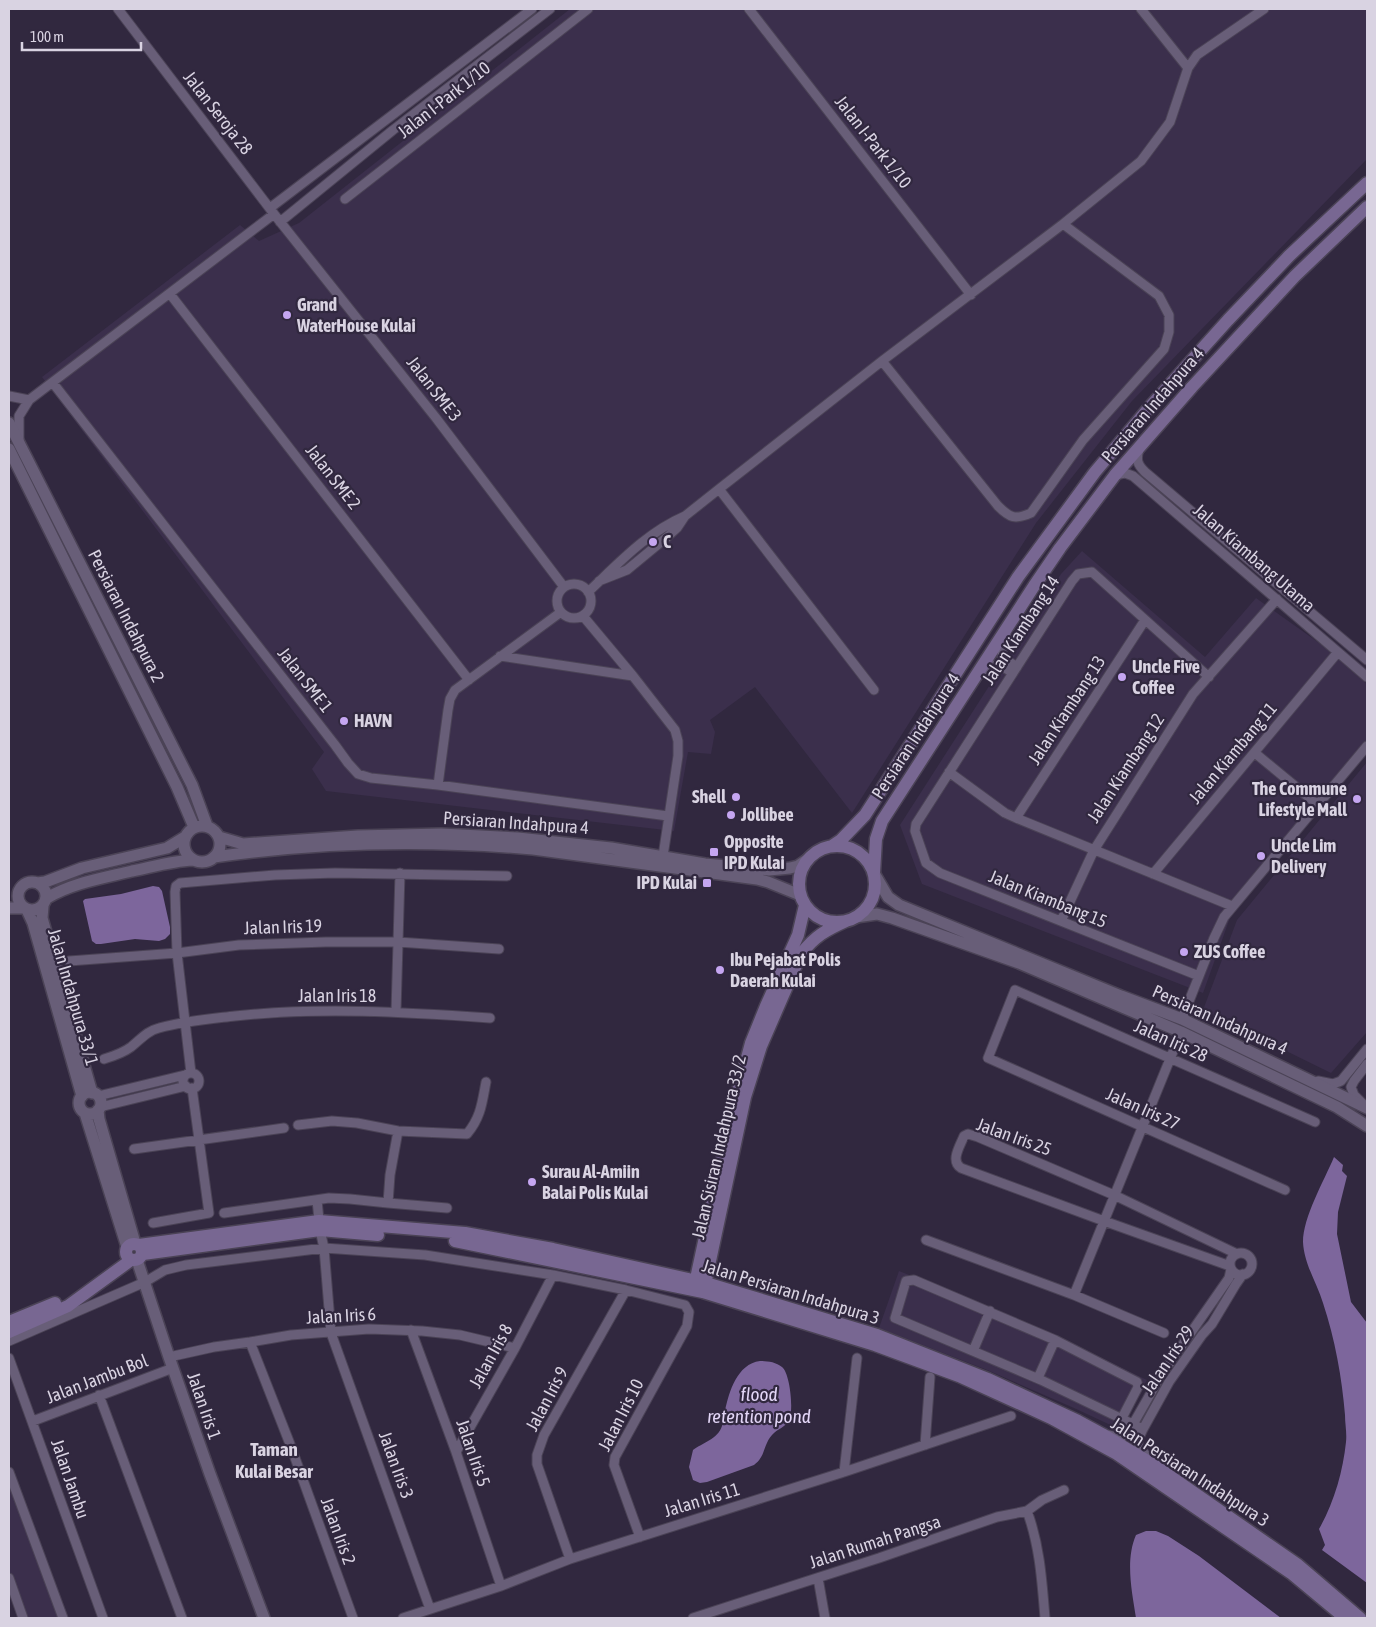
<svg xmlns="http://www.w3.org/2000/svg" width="1376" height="1627" viewBox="0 0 1376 1627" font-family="'Asap Condensed',sans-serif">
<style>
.built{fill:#3b2f4c}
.water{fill:#7d669c}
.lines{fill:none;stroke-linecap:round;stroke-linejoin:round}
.minor-casing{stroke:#4b4356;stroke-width:11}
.tertiary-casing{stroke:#4b4356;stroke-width:14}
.secondary-casing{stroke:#4b4356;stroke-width:15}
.minor{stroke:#685e78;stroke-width:9}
.tertiary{stroke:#685e78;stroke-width:11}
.secondary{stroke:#786792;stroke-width:12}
.poi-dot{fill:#c5a6f1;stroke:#31283f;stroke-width:2}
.labels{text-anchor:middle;stroke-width:4.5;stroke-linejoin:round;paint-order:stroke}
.street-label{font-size:18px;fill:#d9d3e2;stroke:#31283f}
.poi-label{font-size:18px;font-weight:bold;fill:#d9d3e2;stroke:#31283f;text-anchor:start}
.water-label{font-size:19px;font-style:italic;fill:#e3d6f7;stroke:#31283f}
.neighbourhood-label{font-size:19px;font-weight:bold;fill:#d9d3e2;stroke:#31283f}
</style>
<rect width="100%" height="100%" fill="#31283f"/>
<path class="built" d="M570 9H1367V159L1132 401 1036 523 852 813 755 687 710 720 715 732 711 754 688 752 674 831 326 791 312 769 324 752 42 377 240 225 259 241 299 223Z
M1082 551 1205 657 1256 598 1322 645 1367 684V749L1231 915 1203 993 922 884 900 825 1061 574Z
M1367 762V1032L1331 1073 1203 1010 1237 920Z
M899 1271 978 1302 1049 1333 1147 1380 1119 1429 1074 1408 987 1370 879 1328Z
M9 1479 60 1618H27L9 1570Z"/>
<path class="water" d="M153 886 159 887 162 891 170 927V934L165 939 159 941 135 939 101 944H96L92 941 83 901 85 899 121 894Z
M1334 1157 1343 1165 1342 1171 1347 1176 1338 1212 1337 1234 1351 1302 1367 1323V1583L1322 1550 1325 1545 1319 1529C1334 1503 1343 1471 1346 1442 1347 1433 1345 1424 1345 1415 1342 1378 1335 1339 1323 1303 1317 1283 1304 1264 1303 1242 1303 1217 1324 1181 1334 1157Z
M760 1361C767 1361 776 1362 782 1367 790 1373 794 1411 789 1420 786 1427 777 1429 772 1435 763 1445 766 1456 754 1465L707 1482 700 1483 693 1480 689 1467 693 1450C702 1443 718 1439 722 1426 724 1422 723 1416 725 1411 729 1392 737 1364 760 1361Z
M1146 1531H1156L1168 1536 1199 1556 1281 1618H1136C1132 1592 1125 1560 1136 1535Z"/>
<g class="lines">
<g class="minor-casing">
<path id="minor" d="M118 9 274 214 436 418 564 587
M749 9 971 295
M1188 68 1197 55 1264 9
M345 199 588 9
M270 208 532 9
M280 222 393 130 550 9
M170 294 469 680
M882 361 998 506C1010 518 1015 520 1031 513L1083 440 1164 349 1169 332V315L1159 296 1063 224
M53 383 335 745 348 763 358 774 371 778 438 785 668 816
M9 396 29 400
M19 439V416L29 400 274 214
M1139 449C1136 460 1137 464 1145 472L1367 660
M1115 475 1125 473 1133 476 1367 677
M719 489 874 690
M599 581 627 570 667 537 677 528 685 516 719 489 882 361 1063 224 1141 161 1170 122 1188 68 1141 9
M557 601a17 17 0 1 1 34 0a17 17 0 1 1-34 0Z
M588 592C619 563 646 533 685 516
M583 616 633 676 675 730 678 741V756L663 856
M1006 635 1003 645 1002 657 1017 667
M500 656 633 676
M981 674 988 667 998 664 1013 673
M1255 753 1318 805
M949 772 1005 813 1016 818 1232 906
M438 785 448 710 450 699 455 690 561 612
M1016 818 1145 620
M1153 874 1338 652
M1061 921 1094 850 1193 694 1277 599
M69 961 177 953 239 945 326 942H398L499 949
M1199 976 940 873 926 863 915 831 916 824 1072 581 1078 574 1092 572 1209 677
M396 1012 400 873
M1182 1019 1214 938 1224 917 1367 746
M104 1059C114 1056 123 1053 131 1047 141 1039 147 1031 159 1028 184 1021 209 1019 235 1016 319 1007 405 1012 490 1018
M191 1073 177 953 175 892 176 886 180 883 275 875 335 873 507 876
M183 1081a8 8 0 1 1 16 0a8 8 0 1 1-16 0Z
M1318 1081 1333 1084 1341 1081 1367 1049
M98 1096 185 1075
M1363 1104 1354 1095 1351 1087 1354 1081 1367 1064
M100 1107 186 1086
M298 1125 332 1121 357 1123 398 1131 467 1134C481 1117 482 1103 486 1082
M134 1149 284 1128
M1285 1190 988 1058 1015 990 1315 1122
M317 1200 320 1230 324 1248 331 1333 430 1609
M388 1203 447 1208
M224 1213 329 1198 350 1199 388 1203 390 1175 398 1131
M153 1223 209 1213 192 1088
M926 1240 1074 1295 1164 1333
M1230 1264a11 11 0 1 1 22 0a11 11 0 1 1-22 0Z
M1230 1266 1104 1221 961 1168C950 1161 960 1146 964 1136L968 1134 978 1137 1114 1195 1237 1254
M1074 1295 1181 1032
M411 1330 456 1452 501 1586
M9 1341 145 1282 165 1270 186 1265 324 1248 425 1255 553 1275 626 1290 685 1305 689 1312 687 1326 615 1457 614 1465 640 1537
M250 1342 290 1444 353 1618
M973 1351 990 1311
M169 1357 214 1347 250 1342 291 1335 369 1329 422 1331 460 1335 515 1348
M9 1358 103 1618
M1038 1378 1055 1340
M99 1395 182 1618
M1122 1418 1138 1387 1137 1382 1055 1340 914 1280 906 1281 895 1318 1041 1380 1143 1429
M33 1421 173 1368
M1109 1435 1121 1438 1128 1433 1160 1377 1229 1278 1231 1269
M925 1445 930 1377
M456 1452 515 1348 553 1275
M1149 1459 1139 1447 1138 1440 1143 1429 1169 1382 1202 1335 1212 1324 1236 1284 1243 1274
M9 1472 63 1618
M844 1472 857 1358
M1027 1511C1040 1546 1042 1582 1045 1618
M570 1559 537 1464V1455L544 1435 626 1290
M9 1578 23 1618
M818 1578 825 1618
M403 1618 501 1586 570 1559 844 1472 1011 1416
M693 1618 879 1558 997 1517 1027 1511 1042 1500 1064 1490"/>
</g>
<g class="tertiary-casing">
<path id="tertiary" d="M9 423 192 785 207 826
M9 449 177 787 194 827
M184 844a18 18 0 1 1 36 0a18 18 0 1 1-36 0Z
M219 837 243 844 358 836 441 834 518 838 611 848 705 864 769 870 790 868 798 866 808 859
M214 857C320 842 427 840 533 849L757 879 768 882 800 895
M874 873 888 897 899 905 1121 996 1182 1019 1367 1108
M18 896a14 14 0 1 1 28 0a14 14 0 1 1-28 0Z
M37 883 45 882 82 868 167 848 185 837
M47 898C72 883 103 878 132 871 152 867 172 861 193 860
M43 906 42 918 92 1093
M9 908H24
M27 910 33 923 82 1096
M856 917 877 914 892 918 1019 963 1181 1032 1337 1107 1367 1126
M79 1103a11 11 0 1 1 22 0a11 11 0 1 1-22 0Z
M98 1110 99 1119 135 1243
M85 1113 127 1247
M137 1260 169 1357 210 1474 264 1618"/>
</g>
<g class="secondary-casing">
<path id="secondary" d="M799 884a38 38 0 1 1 76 0a38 38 0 1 1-76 0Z
M832 846 841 840 865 815 1018 577 1095 472 1148 409 1228 320 1289 256 1367 183
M874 873 876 839 882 821 1034 586 1060 548 1115 475 1192 387 1295 276 1367 207
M455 1241 703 1292 875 1345 959 1376 1051 1418 1117 1454 1291 1573 1345 1618
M126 1252a8 8 0 1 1 16 0a8 8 0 1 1-16 0Z
M139 1245 319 1221 465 1233 553 1249 706 1283 877 1335 988 1379 1078 1421 1102 1434 1154 1465 1298 1565 1360 1618
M143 1254 320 1230 378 1235
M694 1288 720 1168 737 1095 751 1043 766 1006 798 935 805 905
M704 1289 745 1097 761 1046 801 954C815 936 826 930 846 921
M9 1322 55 1303
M9 1332 68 1306 131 1260"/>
</g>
<use href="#minor" class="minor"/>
<use href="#tertiary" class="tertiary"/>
<use href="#secondary" class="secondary"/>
</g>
<g class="poi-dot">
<circle cx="287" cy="315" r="5"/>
<circle cx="653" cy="542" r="5"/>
<circle cx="1122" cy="677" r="5"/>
<circle cx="344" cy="721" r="5"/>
<circle cx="736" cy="797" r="5"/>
<circle cx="1357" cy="799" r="5"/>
<circle cx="731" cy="815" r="5"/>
<rect x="709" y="847" width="10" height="10" rx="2.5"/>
<circle cx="1261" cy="856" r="5"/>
<rect x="702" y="878" width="10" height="10" rx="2.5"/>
<circle cx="1184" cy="952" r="5"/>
<circle cx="720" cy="970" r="5"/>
<circle cx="532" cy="1182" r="5"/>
</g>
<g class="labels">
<g class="street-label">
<text transform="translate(444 100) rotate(-38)" y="6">Jalan I-Park 1/10</text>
<text transform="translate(218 113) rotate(52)" y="6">Jalan Seroja 28</text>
<text transform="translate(873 142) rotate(52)" y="6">Jalan I-Park 1/10</text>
<text transform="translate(434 389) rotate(52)" y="6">Jalan SME 3</text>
<text transform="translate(1153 405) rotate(-49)" y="6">Persiaran Indahpura 4</text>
<text transform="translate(333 477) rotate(52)" y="6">Jalan SME 2</text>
<text transform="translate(1254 558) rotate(41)" y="6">Jalan Kiambang Utama</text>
<text transform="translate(126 616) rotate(63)" y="6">Persiaran Indahpura 2</text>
<text transform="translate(1021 630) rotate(-57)" y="6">Jalan Kiambang 14</text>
<text transform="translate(305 680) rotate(52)" y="6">Jalan SME 1</text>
<text transform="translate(1067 710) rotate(-57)" y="6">Jalan Kiambang 13</text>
<text transform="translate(916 736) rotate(-57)" y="6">Persiaran Indahpura 4</text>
<text transform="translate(1233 753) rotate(-50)" y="6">Jalan Kiambang 11</text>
<text transform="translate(1126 768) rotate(-57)" y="6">Jalan Kiambang 12</text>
<text transform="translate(516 823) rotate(4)" y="6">Persiaran Indahpura 4</text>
<text transform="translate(1048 899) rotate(22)" y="6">Jalan Kiambang 15</text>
<text transform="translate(283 927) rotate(-2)" y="6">Jalan Iris 19</text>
<text x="337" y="1002">Jalan Iris 18</text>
<text transform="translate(73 997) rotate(74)" y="6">Jalan Indahpura 33/1</text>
<text transform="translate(1220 1020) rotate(24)" y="6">Persiaran Indahpura 4</text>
<text transform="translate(1171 1041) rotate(24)" y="6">Jalan Iris 28</text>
<text transform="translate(1143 1109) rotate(24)" y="6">Jalan Iris 27</text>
<text transform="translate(1014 1137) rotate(20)" y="6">Jalan Iris 25</text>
<text transform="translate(719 1147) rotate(-77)" y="6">Jalan Sisiran Indahpura 33/2</text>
<text transform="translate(791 1292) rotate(17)" y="6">Jalan Persiaran Indahpura 3</text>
<text transform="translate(341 1316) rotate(-3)" y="6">Jalan Iris 6</text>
<text transform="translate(491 1356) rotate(-61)" y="6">Jalan Iris 8</text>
<text transform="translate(1168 1360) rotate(-56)" y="6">Jalan Iris 29</text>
<text transform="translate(97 1379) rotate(-21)" y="6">Jalan Jambu Bol</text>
<text transform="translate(547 1399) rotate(-62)" y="6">Jalan Iris 9</text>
<text transform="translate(204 1406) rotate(71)" y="6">Jalan Iris 1</text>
<text transform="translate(621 1415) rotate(-63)" y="6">Jalan Iris 10</text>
<text transform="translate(473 1453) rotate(71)" y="6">Jalan Iris 5</text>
<text transform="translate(396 1465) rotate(70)" y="6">Jalan Iris 3</text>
<text transform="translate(1190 1472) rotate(33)" y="6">Jalan Persiaran Indahpura 3</text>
<text transform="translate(70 1479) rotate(71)" y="6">Jalan Jambu</text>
<text transform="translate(702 1500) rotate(-17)" y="6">Jalan Iris 11</text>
<text transform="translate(338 1531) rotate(70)" y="6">Jalan Iris 2</text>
<text transform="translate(875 1542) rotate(-18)" y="6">Jalan Rumah Pangsa</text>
</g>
<g class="poi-label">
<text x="297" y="311">Grand<tspan x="297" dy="21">WaterHouse Kulai</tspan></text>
<text x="663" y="548">C</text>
<text x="1132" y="673">Uncle Five<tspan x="1132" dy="21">Coffee</tspan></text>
<text x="354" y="727">HAVN</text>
<text x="1347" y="795" text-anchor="end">The Commune<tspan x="1347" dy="21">Lifestyle Mall</tspan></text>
<text x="726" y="803" text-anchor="end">Shell</text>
<text x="741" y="821">Jollibee</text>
<text x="724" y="848">Opposite<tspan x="724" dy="21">IPD Kulai</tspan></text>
<text x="1271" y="852">Uncle Lim<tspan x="1271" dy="21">Delivery</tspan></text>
<text x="697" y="889" text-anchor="end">IPD Kulai</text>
<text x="1194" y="958">ZUS Coffee</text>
<text x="730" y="966">Ibu Pejabat Polis<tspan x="730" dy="21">Daerah Kulai</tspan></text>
<text x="542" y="1178">Surau Al-Amiin<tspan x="542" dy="21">Balai Polis Kulai</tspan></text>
</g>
<g class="water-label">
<text x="759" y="1401">flood<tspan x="759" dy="22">retention pond</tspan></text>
</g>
<g class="neighbourhood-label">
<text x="274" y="1456">Taman<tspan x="274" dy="22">Kulai Besar</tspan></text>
</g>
</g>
<rect width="1376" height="1627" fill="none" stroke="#d9d3e2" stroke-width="20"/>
<path d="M22 42v8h119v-8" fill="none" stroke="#d9d3e2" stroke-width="2.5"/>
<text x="30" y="42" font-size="15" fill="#d9d3e2" stroke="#31283f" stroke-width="4" paint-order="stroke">100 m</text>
</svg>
